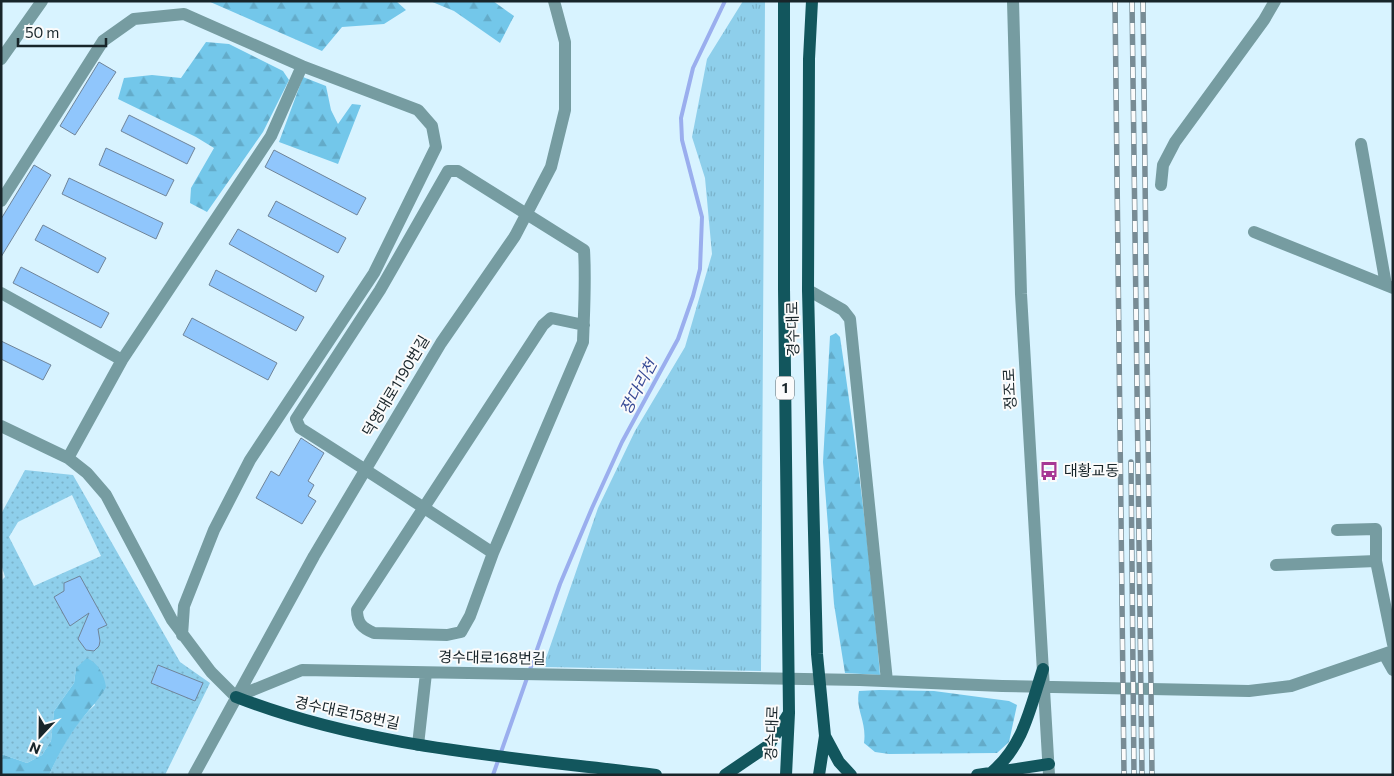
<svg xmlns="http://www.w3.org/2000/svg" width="1394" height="776" viewBox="0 0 1394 776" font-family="Commissioner,'Noto Sans KR',sans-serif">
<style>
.grass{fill:url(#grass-dots);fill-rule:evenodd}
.forest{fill:url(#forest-firs)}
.park{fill:url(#park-tufts)}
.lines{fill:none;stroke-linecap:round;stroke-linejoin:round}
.stream{stroke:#9aaeee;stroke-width:4}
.building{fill:#90c6fc;stroke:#6f8499}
.minor{stroke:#769ca1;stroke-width:12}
.major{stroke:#12565d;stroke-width:12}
.rail-casing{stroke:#788c95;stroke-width:5.5}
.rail{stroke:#fbfbfb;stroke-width:4;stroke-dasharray:11;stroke-linecap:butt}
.labels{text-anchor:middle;stroke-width:4;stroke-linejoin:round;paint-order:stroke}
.shield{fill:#fbfbfb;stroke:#5c6569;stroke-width:1}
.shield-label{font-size:14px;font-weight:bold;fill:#18252a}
.street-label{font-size:15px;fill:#18252a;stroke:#fbfbfb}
.poi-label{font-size:15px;fill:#18252a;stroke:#fbfbfb;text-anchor:start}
.water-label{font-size:16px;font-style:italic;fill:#384b96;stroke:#fbfbfb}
</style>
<defs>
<pattern id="grass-dots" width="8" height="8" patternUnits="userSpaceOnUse" patternTransform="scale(1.25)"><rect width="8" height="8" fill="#8ecfeb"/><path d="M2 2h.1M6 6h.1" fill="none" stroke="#7ab2ca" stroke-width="1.8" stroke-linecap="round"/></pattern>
<pattern id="forest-firs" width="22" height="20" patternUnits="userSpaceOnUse" patternTransform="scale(1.25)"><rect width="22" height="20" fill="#73c7ea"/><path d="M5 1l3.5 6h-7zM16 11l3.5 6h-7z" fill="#63abc9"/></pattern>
<pattern id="park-tufts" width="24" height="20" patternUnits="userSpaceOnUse" patternTransform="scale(1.25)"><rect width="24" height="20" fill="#8ecfeb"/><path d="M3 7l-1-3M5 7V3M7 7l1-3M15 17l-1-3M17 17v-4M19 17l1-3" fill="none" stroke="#7ab2ca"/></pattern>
</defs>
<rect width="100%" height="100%" fill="#d8f3ff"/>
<path class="grass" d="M25 470 73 475 180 662 210 683 165 775H49C60 750 74 723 95 705L76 668 74 683 54 711 51 741 42 755 27 763 1 754V581L5 577 1 564V514ZM72 495 101 556 34 586 9 537 18 522Z"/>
<path class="forest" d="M208 1H396L406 10 384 24 342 27 322 51Z
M430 1H493L514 16 500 43 454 11Z
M206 42 229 44 283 71 289 80 263 132 207 212 190 203 191 188 214 148 196 137 118 99 124 78 152 75 181 78Z
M303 77 326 86 331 110 338 124 352 104 361 105 338 164 279 142Z
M836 333 840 337C857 450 871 562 880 675L845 673 834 604 823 462 830 336Z
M87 658C99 664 104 674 106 687 100 698 93 705 85 715 70 733 59 753 49 775H1V754L27 763 42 755 51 741 54 711 74 683 76 668Z
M879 690 934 691 1009 701 1017 705 1009 742 997 753 889 754 875 752 864 743C867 721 855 710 859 691Z"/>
<path class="park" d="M743 1H765L761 671 543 667 598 508 635 431 685 347 712 254 705 178 692 137 707 59Z"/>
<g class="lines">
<path class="stream" d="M493 775 560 584 592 508 622 442 678 339 693 296 700 269 702 217 682 140 681 118 693 68 725 1"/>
</g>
<path class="building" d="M99 62 116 72 75 135 60 126Z
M129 115 195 148 187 164 121 131Z
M106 148 174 180 166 196 99 165Z
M274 150 366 198 357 215 265 167Z
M34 165 51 175 1 257V219Z
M69 178 163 223 156 239 62 194Z
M276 201 346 238 338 253 268 216Z
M43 225 106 258 98 273 35 240Z
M238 229 324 276 316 292 229 244Z
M21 267 109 313 101 328 13 283Z
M216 270 304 317 296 331 209 285Z
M192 318 277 363 268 380 183 335Z
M1 341 51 365 43 380 1 359Z
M301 438 324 453 308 481 314 485 308 496 316 501 302 524 256 498 271 471 279 476Z
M80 576 107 625 98 629 100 641 99 646 94 651 86 650 78 639 89 613 70 626 54 597 64 591V583Z
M158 665 203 683 195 701 151 683Z"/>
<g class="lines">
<path class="minor" d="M1013 1 1021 294 1049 775
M1 59 42 1
M1361 144 1386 285
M1161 185 1163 165 1175 142 1264 20 1275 1
M1 201 103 41 134 19 184 14 302 66 271 136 122 360 1 293
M1254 232 1393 288
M808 290 843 310 850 319 887 681
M1 426 68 458 87 473 106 495 172 620 211 672 236 697 302 670 860 680 1002 686 1249 691 1291 686 1393 651
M68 458 122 360
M1337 530 1376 529V561L1393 644
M493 553C429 511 365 469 300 428L296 419 380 290 448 171H458L584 250C586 281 584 312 583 342L493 553 470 616 461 632 447 635 374 633C362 628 357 623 357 610L543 325 551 318 584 325
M1276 565 1376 561
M182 635 184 606 214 530 250 460 374 273 436 147 432 126 418 110 302 66
M1384 654 1393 670
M418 745 426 673
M194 775 314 556 441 343 515 236 551 167 565 110V42L554 1"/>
<path class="major" d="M784 1V288L789 713 786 775
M812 1 809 59 808 290 817 654 825 736 819 775
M236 697C369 749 515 757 656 775
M825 736 839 762 851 775
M992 772C1024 745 1030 708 1043 669
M725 775 769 745 789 713
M977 775 1049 764"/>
<g class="rail-casing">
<path id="rail" d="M1115 1 1124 775
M1132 1 1142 775
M1143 1 1152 775
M1131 462 1134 775"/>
</g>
<use href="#rail" class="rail"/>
</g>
<defs>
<g id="bus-bare" transform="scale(1.5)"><path d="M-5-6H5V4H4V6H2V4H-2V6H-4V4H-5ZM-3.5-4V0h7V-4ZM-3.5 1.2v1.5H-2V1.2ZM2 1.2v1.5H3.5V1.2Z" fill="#a73794" stroke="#fbfbfb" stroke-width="2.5" paint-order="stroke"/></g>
</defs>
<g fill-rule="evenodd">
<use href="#bus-bare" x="1049" y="471"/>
</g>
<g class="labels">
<rect class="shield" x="776" y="376.5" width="18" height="23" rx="4"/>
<g class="shield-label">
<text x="785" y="393">1</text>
</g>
<g class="street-label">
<text transform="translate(793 329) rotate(-91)" y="5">경수대로</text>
<text transform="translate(396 386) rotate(-59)" y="5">덕영대로1190번길</text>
<text transform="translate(1010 389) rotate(-93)" y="5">정조로</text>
<text transform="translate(492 658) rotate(1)" y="5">경수대로168번길</text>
<text transform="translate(347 713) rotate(12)" y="5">경수대로158번길</text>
<text transform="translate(772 733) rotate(-88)" y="5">경수대로</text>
</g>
<g class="poi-label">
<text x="1064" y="476">대황교동</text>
</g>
<g class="water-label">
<text transform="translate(638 387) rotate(-62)" y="6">장다리천</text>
</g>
</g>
<rect width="1394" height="776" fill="none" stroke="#18252a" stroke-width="5"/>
<g transform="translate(40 736) rotate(202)" stroke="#fbfbfb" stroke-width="4" paint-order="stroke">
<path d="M0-4L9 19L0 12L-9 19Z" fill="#18252a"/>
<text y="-8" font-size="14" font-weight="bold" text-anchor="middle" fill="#18252a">N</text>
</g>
<path d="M18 38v8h88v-8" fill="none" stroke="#18252a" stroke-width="2.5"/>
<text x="25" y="38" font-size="15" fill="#18252a" stroke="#fbfbfb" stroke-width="4" paint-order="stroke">50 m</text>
</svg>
